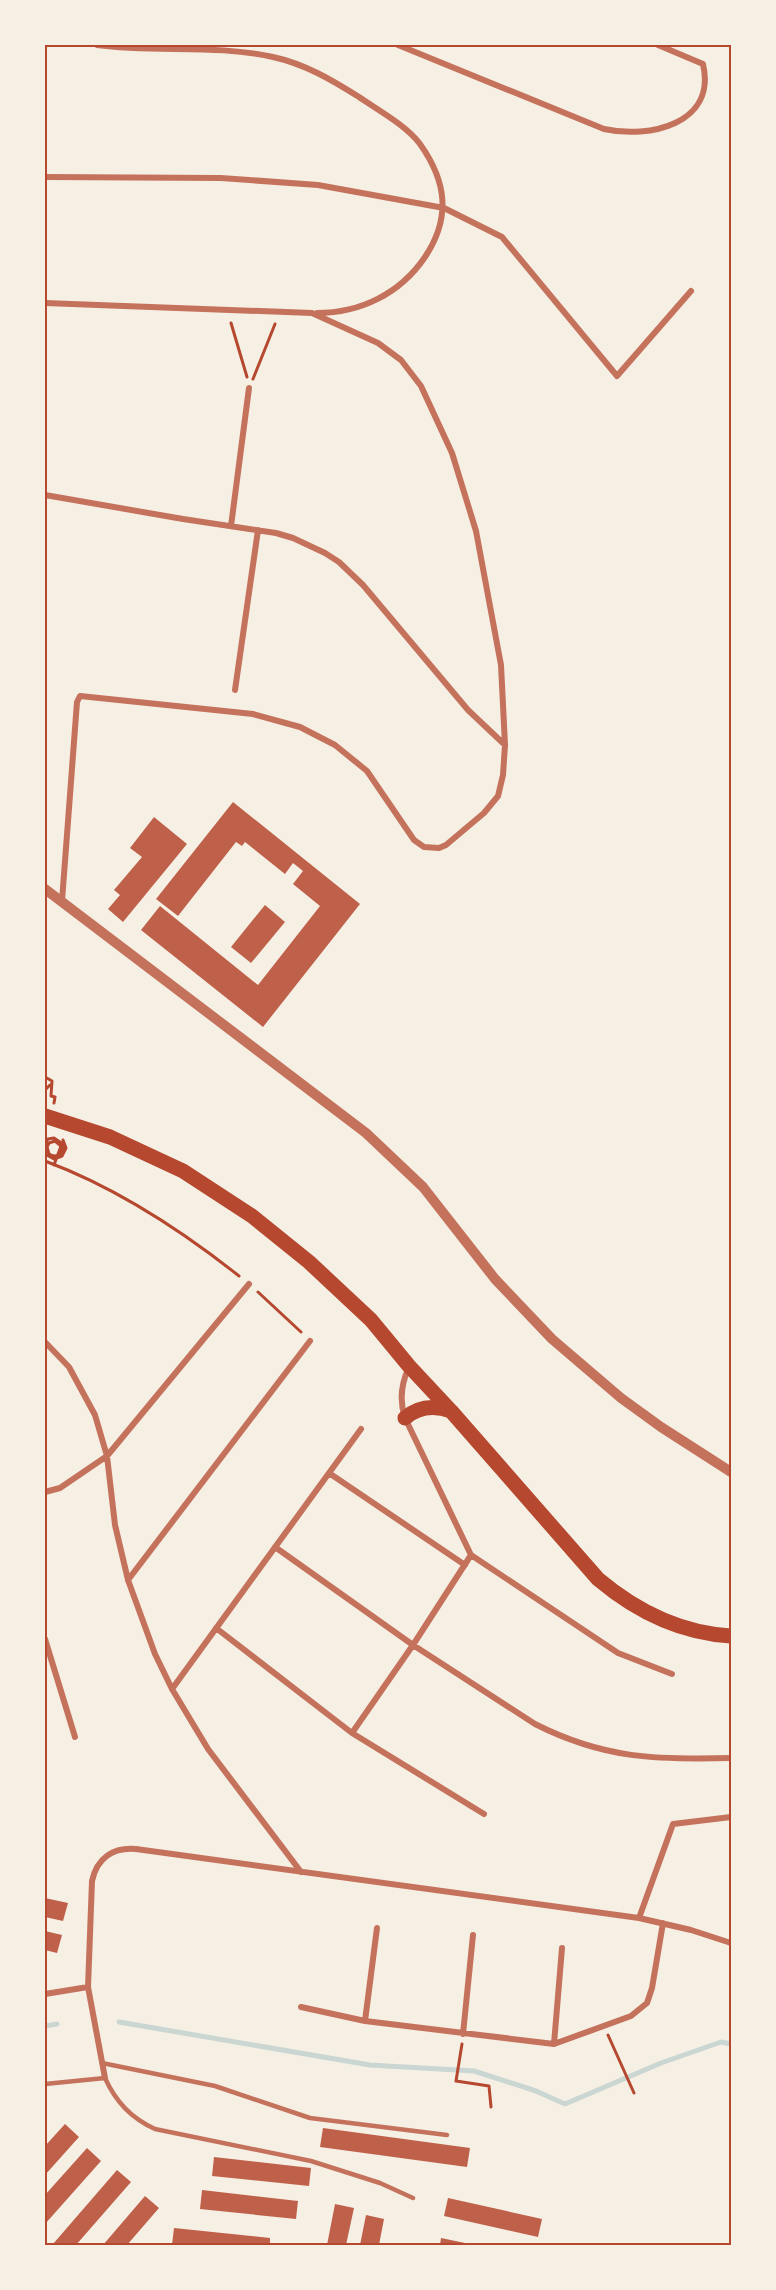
<svg xmlns="http://www.w3.org/2000/svg" width="776" height="2290" viewBox="0 0 776 2290" font-family="'Playfair Display',serif">
<style>
.lines{fill:none;stroke-linecap:round;stroke-linejoin:round}
.stream{stroke:#c9d6d2;stroke-width:5}
.building{fill:#bf614a}
.path{stroke:#b5482f;stroke-width:3}
.service{stroke:#c5725c;stroke-width:4.5}
.minor{stroke:#c5725c;stroke-width:6}
.tertiary{stroke:#c5725c;stroke-width:10}
.primary{stroke:#b5482f;stroke-width:15}
.neatline{fill:none;stroke:#b5482f;stroke-width:2}
</style>
<rect width="100%" height="100%" fill="#f6efe4"/>
<g class="lines">
<path class="stream" d="M119 2022 370 2065 474 2071 536 2091 565 2104 661 2063 721 2042 731 2044
M45 2026 57 2024"/>
</g>
<path class="building" d="M233 802 360 904 263 1027 141 930 160 906 258 985 320 906 293 884 303 871 293 863 285 874 245 842 242 846 236 842 178 916 156 899Z
M154 817 187 844 123 922 108 909 120 895 114 890 142 857 130 848Z
M265 905 285 922 251 963 231 947Z
M45 1898 68 1903 63 1921 45 1917Z
M45 1931 62 1935 57 1953 45 1950Z
M65 2124 79 2137 45 2175V2146Z
M323 2128 470 2148 467 2167 320 2147Z
M87 2148 101 2161 45 2224V2195Z
M214 2157 311 2168 309 2186 212 2176Z
M117 2170 131 2182 76 2245H55L53 2244Z
M202 2190 298 2201 296 2219 200 2209Z
M145 2196 159 2208 127 2245H103Z
M448 2198 542 2219 538 2237 444 2216Z
M335 2204 354 2208 346 2245H327Z
M366 2215 384 2219 379 2245H360Z
M174 2228 270 2238V2245H172Z
M441 2238 470 2244V2245H440Z"/>
<g class="lines">
<path class="path" d="M231 323 247 377
M253 379 275 324
M45 1077 52 1081 51 1096 55 1097 54 1103
M45 1090 50 1085
M45 1144 48 1139 54 1138 63 1144C64 1153 57 1159 49 1154L47 1147 49 1143 55 1141 61 1146 54 1165
M45 1154 54 1159 62 1156 66 1148 63 1140
M45 1161C115 1187 181 1230 239 1276
M258 1292 301 1332
M608 2035 634 2093
M462 2044 456 2081 489 2086 491 2107"/>
<path class="service" d="M102 2063 215 2086 310 2118 447 2135
M45 2084 105 2078C116 2102 131 2118 155 2129L311 2161 380 2183 413 2198"/>
<path class="minor" d="M97 45C155 53 215 44 273 57 305 64 332 80 359 97 378 110 407 126 420 144 447 182 451 218 425 257 400 294 360 313 317 313
M398 45 604 129C649 139 717 124 703 64L658 45
M45 177 221 178 318 185 444 208 502 237 617 376 691 291
M45 303 312 313 378 343 401 360 421 386 452 453 476 531 501 665 505 745 503 775 498 796 484 813 446 845 439 848 424 847 414 840 367 771 335 745 300 727 253 714 80 696 77 702 62 901
M45 495 183 519 276 533 293 538 325 553 339 562 363 585 468 710 505 745
M231 526 249 388
M235 690 258 530
M45 1342 69 1367 95 1415 107 1456 115 1525 128 1580 155 1654 172 1689 208 1749 301 1872
M409 1367C401 1384 399 1400 405 1418L471 1555 618 1653 672 1674
M329 1473 465 1565
M45 1492 60 1488 107 1456 249 1284
M275 1547 413 1645 535 1724C604 1759 657 1760 731 1758
M128 1580 310 1341
M216 1628 352 1733 484 1814
M45 1639 75 1737
M172 1689 361 1429
M352 1733 413 1645 471 1555
M639 1918 673 1824 731 1817
M45 1994 88 1987
M301 2007 365 2021 554 2044 631 2016 647 2003 652 1988 663 1923
M365 2021 377 1928
M463 2034 473 1935
M554 2044 562 1948
M105 2078 88 1987 92 1881C97 1858 113 1847 136 1849L639 1918 691 1930 731 1943"/>
<path class="tertiary" d="M45 889 366 1133 423 1187 495 1279 552 1339 621 1398 661 1427 731 1472"/>
<path class="primary" d="M45 1116 110 1137 183 1171 252 1216 309 1262 371 1320 409 1366 451 1411 598 1579C636 1611 681 1633 731 1636
M405 1418C419 1406 434 1405 451 1411"/>
</g>
<rect width="776" height="2290" fill="none" stroke="#f6efe4" stroke-width="93"/>
<rect x="46" y="46" width="684" height="2198" class="neatline"/>
</svg>
